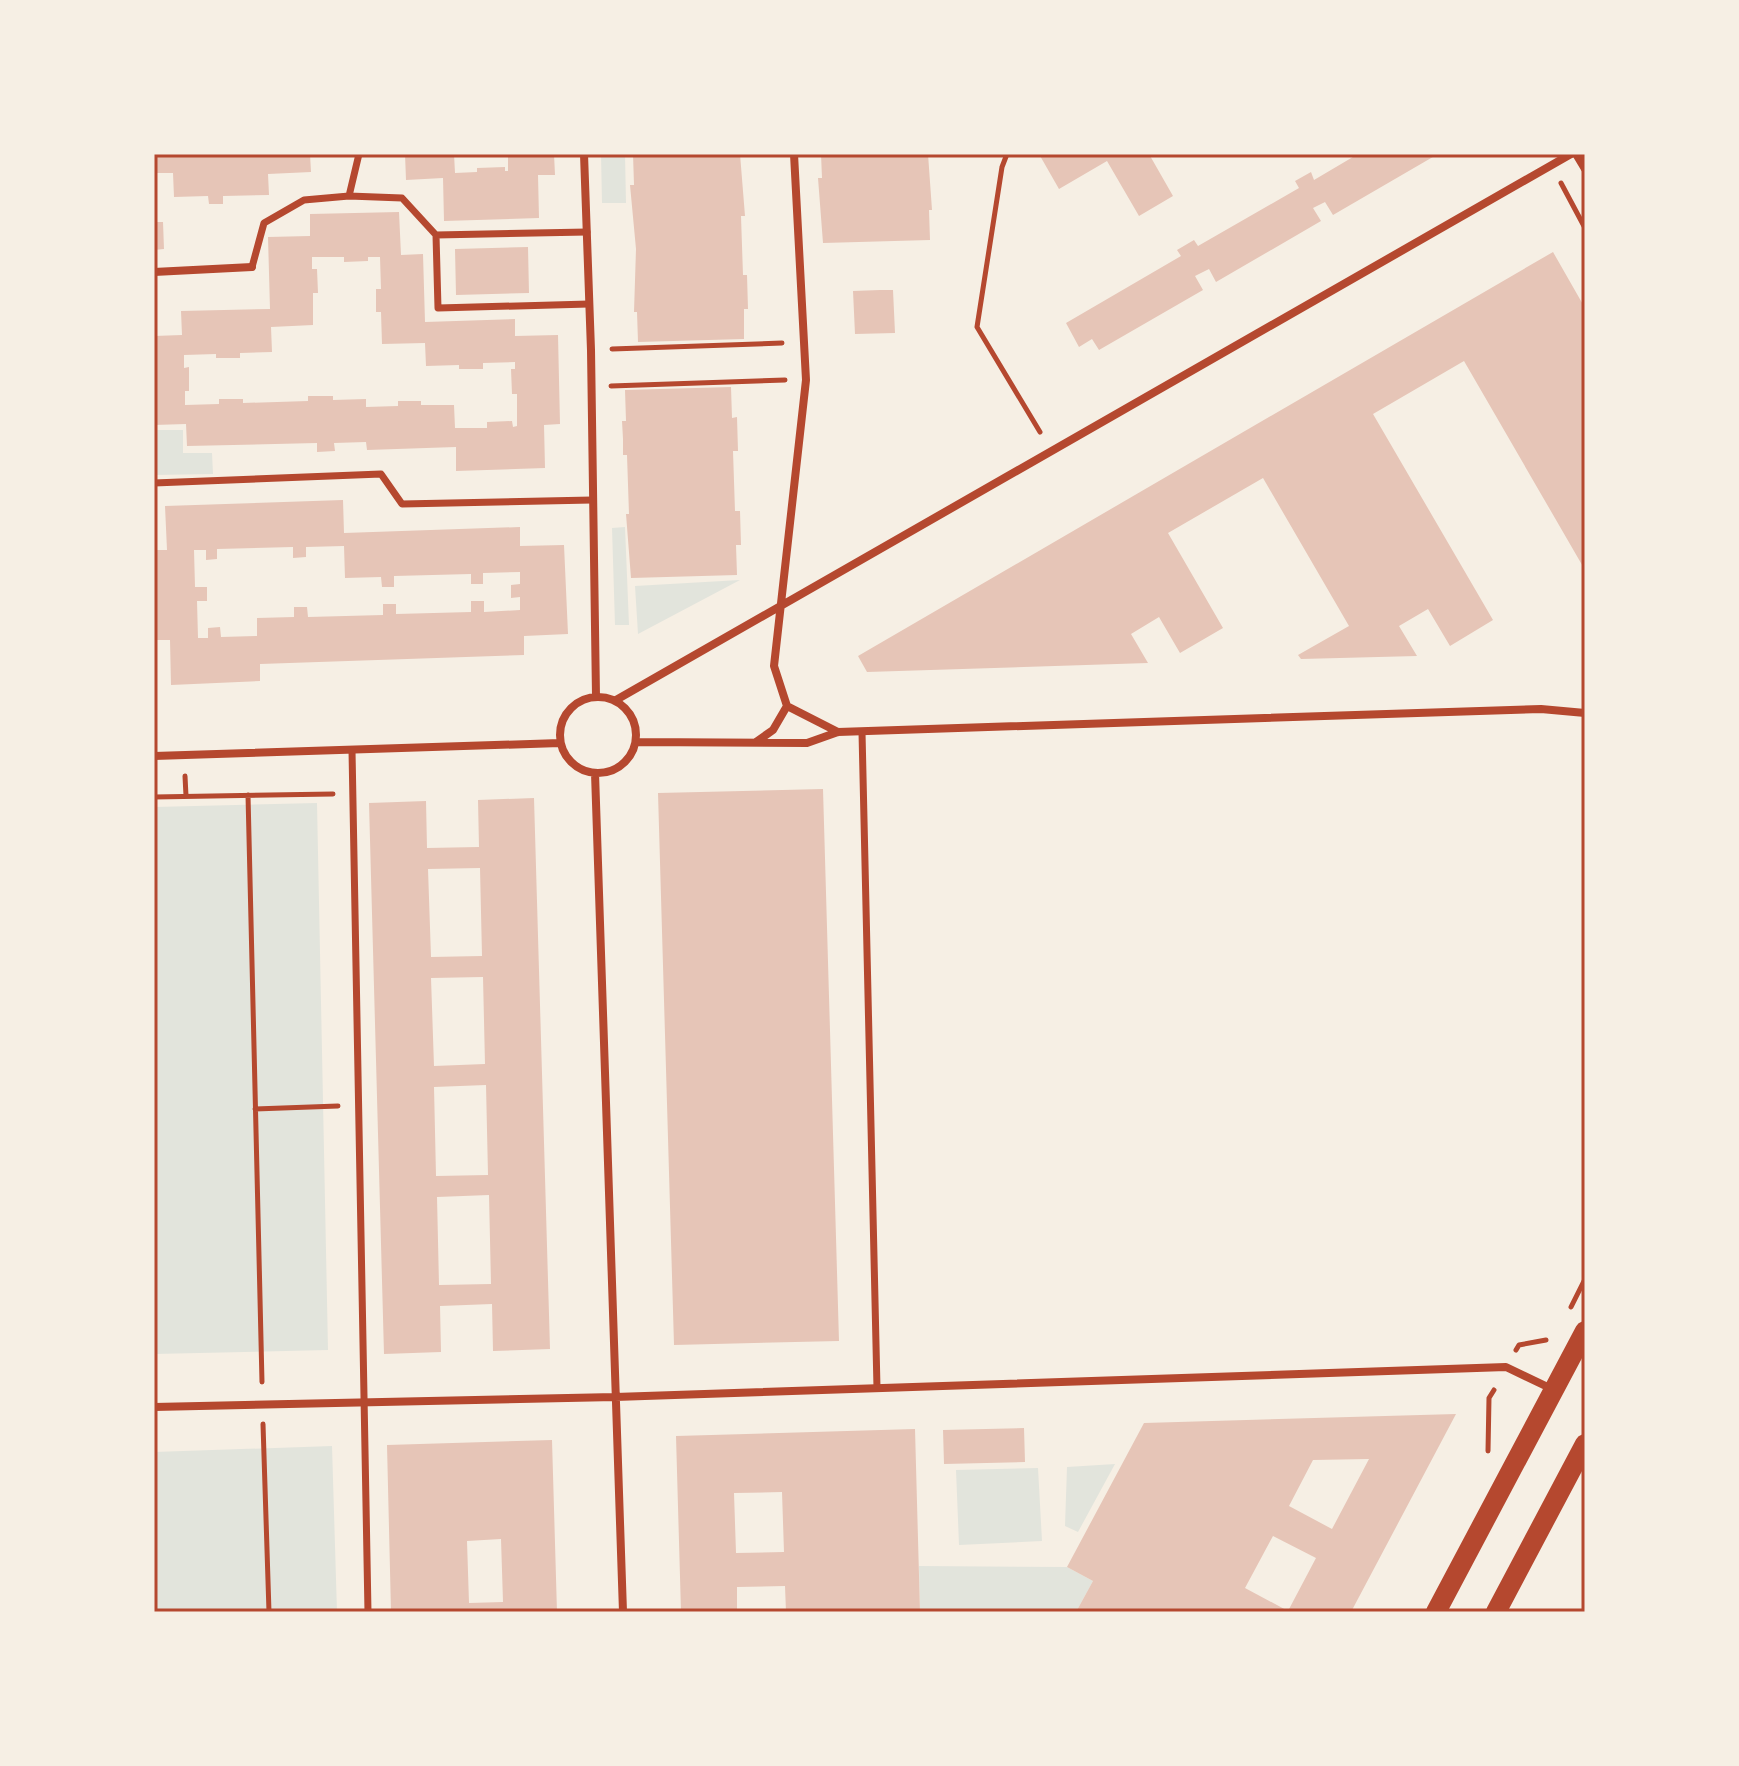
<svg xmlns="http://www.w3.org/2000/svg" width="1739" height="1766" viewBox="0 0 1739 1766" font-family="Inter,sans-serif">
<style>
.green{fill:#e2e4dc}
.building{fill:#e6c5b7;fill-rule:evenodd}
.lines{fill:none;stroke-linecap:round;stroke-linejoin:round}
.path{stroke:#b5482f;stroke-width:5}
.pedestrian{stroke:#b5482f;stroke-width:7}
.minor{stroke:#b5482f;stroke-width:8}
.primary{stroke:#b5482f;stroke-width:20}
.neatline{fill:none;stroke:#b5482f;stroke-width:3}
</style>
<rect width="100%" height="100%" fill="#f6efe4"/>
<path class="green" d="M601 154H625L626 203H602Z
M154 430H183V453H212L213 474 154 475Z
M625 527 629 625H615L612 528Z
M740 580 638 634 635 586Z
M317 803 328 1350 154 1354V807Z
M332 1446 337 1612H154V1452Z
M1115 1464 1078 1532 1065 1526 1067 1467Z
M1038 1468 1042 1541 959 1545 956 1470Z
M919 1566 1067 1567 1093 1581 1076 1612H920Z"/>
<path class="building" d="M154 154H310L311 172 268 174 269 195 223 196V204H209L208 196 174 197 173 173H154Z
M405 154H454L455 173 477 172V168L505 167V171H508V154H554L555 175H538L539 218 444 221 443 178 406 180Z
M633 154H740L745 216H741L743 275H747L748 309H744V339L638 342 637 312H634L636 249 630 185H634Z
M821 154H928L932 210H929L930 240 823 243 818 178H822Z
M1039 154H1149L1173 196 1139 216 1107 161 1059 189Z
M1358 154H1438L1333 215 1325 202 1313 208 1321 221 1216 282 1209 269 1195 276 1203 290 1099 350 1092 339 1079 347 1066 323 1181 256 1177 250 1194 240 1198 246 1299 188 1295 181 1311 172 1314 180Z
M399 212 401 255 423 254 425 322 515 319V336L558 335 560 424 544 425 545 468 456 471V447L367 450 366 442 334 443 335 451 317 452V443L187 446 186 424 154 425V336L182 335 181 311 270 309 268 237 310 236V214ZM312 257H344V262L368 261V257H380L381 289H376V312H381L382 344 425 343 426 366 459 365V369H483V363L515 362V369H511L512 394H517V426L513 427 512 421 487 422V428H455L454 405H421V401H398V406L366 407V399L333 400V396H308V401L243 403V399H219V404L185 405V391H189V367L184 368V355L216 354V358H240V353L272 352 271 327 313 325V293H318L317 269H312Z
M154 222H163L164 249 154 250Z
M528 247 529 293 456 295 455 249Z
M1553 252 1585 308V570L1464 361 1373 414 1493 620 1450 646 1428 609 1399 626 1417 656 1301 659 1298 655 1349 626 1263 478 1168 533 1223 628 1180 653 1159 617 1131 634 1148 663 867 672 858 656Z
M880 290H893L895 333 855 334 853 291Z
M731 387 732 418 737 417 738 451H733L735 511H740L741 545H736L737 575 631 578 626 514H629L627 455H623V439L622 421H626L625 390Z
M343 500 344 533 520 527V546L564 545 568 634 524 636V655L260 664V681L171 685 170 640H154V550H167L165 506ZM344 546 345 578 381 577 382 587H394V576L471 574V584H483V573L520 572V584L511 585V598L520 597V610L484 612V601H471V612L396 614V604H383V615L308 617 307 607H294V617L257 618V636L221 637 220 627 208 628V638H198L197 601H207V587H195L194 550H206V560L217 559V549L293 547V558L306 557V547Z
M823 789 839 1341 674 1345 658 793Z
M534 798 550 1349 493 1351 492 1304 440 1306 441 1352 384 1354 369 803 426 801 427 848 479 847 478 800ZM480 868 482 956 431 957 428 869ZM483 977 485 1064 434 1066 431 978ZM486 1085 488 1175 436 1176 434 1087ZM489 1195 491 1284 439 1285 437 1197Z
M1456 1414 1351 1612H1076L1093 1581 1067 1567 1144 1423ZM1369 1459 1332 1529 1289 1506 1313 1460ZM1273 1536 1316 1558 1288 1611 1245 1588Z
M1024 1428 1025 1462 944 1464 943 1430Z
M915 1429 920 1612H786L785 1586 737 1587V1612H681L676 1436ZM782 1492 784 1552 736 1553 734 1493Z
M552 1440 557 1612H391L387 1445ZM501 1539 503 1602 469 1603 467 1541Z"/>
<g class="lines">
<path class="path" d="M1007 154 1002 167 977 327 1040 432
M1561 183 1585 228
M612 349 782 343
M611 386 785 380
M185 776 186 796
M248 795 262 1382
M154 797 333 794
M255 1109 338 1106
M1571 1307 1585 1279
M1516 1350 1519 1345 1546 1340
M263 1424 269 1612
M1488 1451 1489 1398 1494 1390"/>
<path class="pedestrian" d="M349 196 402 198 436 235 438 308 589 304
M436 235 587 232
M252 267 264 223 304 200 349 196 359 154
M154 483 381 474 402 504 592 500
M862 732 877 1388
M352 750 368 1612"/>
<path class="minor" d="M584 154 591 350 596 696
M794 154 806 380 774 666 787 706 838 732
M1576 154 1585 169
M154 272 252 267
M560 735a38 38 0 1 1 76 0a38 38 0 1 1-76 0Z
M616 700 1571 154
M637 742 807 743 838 732 1541 709 1585 713
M756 742 773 730 787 706
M154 756 560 743
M595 773 623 1612
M154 1407 615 1397 1506 1367 1552 1389"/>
<path class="primary" d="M1436 1612 1585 1331
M1496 1612 1585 1444"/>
</g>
<rect width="1739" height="1766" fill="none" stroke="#f6efe4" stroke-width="312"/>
<rect x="156" y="156" width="1427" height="1454" class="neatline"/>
</svg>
